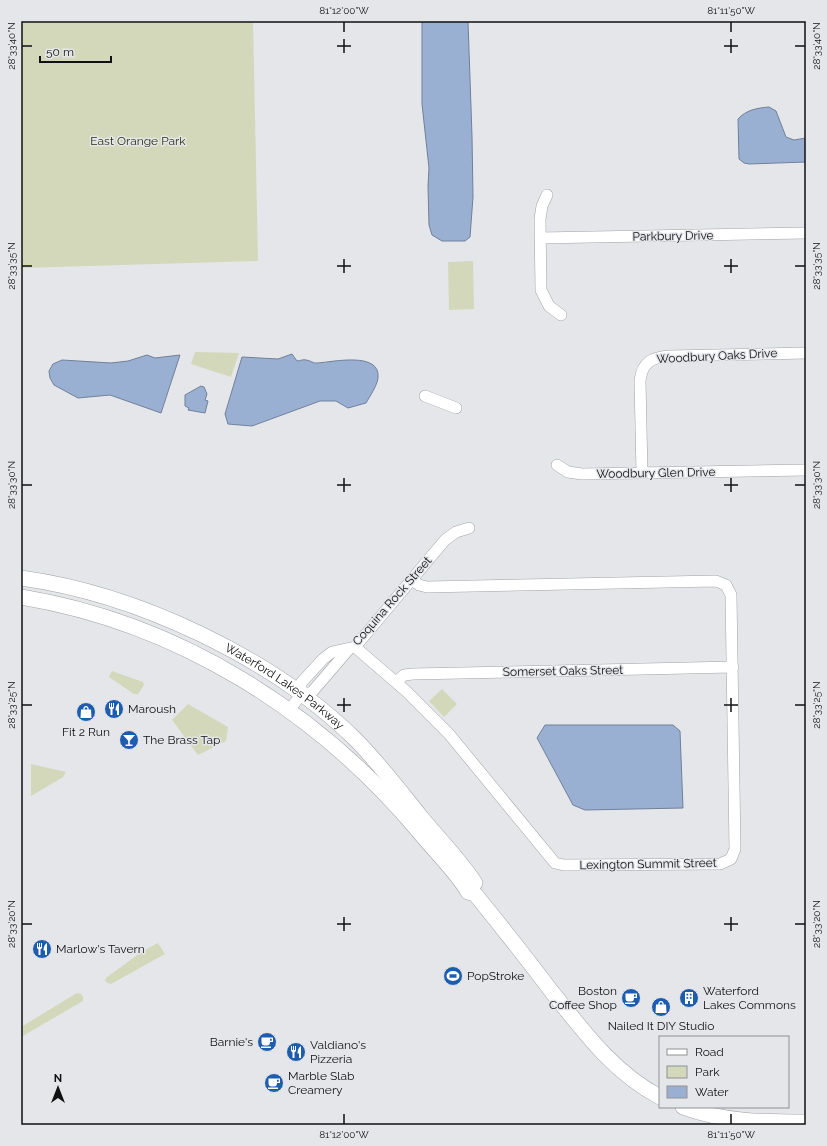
<svg xmlns="http://www.w3.org/2000/svg" width="827" height="1146" viewBox="0 0 827 1146" font-family="Raleway,sans-serif">
<style>
.green{fill:#d3d8ba}
.water{fill:#9ab0d3;stroke:#718099}
.lines{fill:none;stroke-linecap:round;stroke-linejoin:round}
.street-casing{stroke:#a1a3a6;stroke-width:12}
.secondary-casing{stroke:#a1a3a6;stroke-width:16}
.street{stroke:#fff;stroke-width:11}
.secondary{stroke:#fff;stroke-width:15}
.ticks{fill:none;stroke:#111112;stroke-width:1.5}
.labels{text-anchor:middle;stroke-width:3;stroke-linejoin:round;paint-order:stroke}
.park-label{font-size:12px;fill:#2a2e0c;stroke:#e4e6ea}
.street-label{font-size:12px;fill:#111112;stroke:#e4e6ea}
.poi-label{font-size:12px;fill:#111112;stroke:#e4e6ea;text-anchor:start}
.neatline{fill:none;stroke:#111112;stroke-width:1.5}
.ticks-label{font-size:10px;text-anchor:middle;fill:#111112}
</style>
<rect width="100%" height="100%" fill="#e4e6ea"/>
<path class="green" d="M21 21H253L258 261 21 268Z
M473 261 474 309 449 310 448 262Z
M195 352 239 353 231 377 191 364Z
M112 671 143 682 144 685 138 694H134L109 677Z
M442 689 457 704 444 717 429 701Z
M188 704 228 727 226 741 198 755 172 720Z
M31 764 66 772 63 777 31 796Z
M158 943 165 954 111 984 106 982 105 980 107 977 143 951Z
M77 993 81 994 83 997V1001L21 1037V1027Z"/>
<path class="water" d="M422 21H468L472 136 473 197 470 237 465 241H442L432 235 429 225 428 186 429 168 422 104Z
M769 107 776 111 786 137 794 140 806 138V162L749 164 744 163 739 159 738 119C746 110 757 108 769 107Z
M292 354 297 361C300 361 303 359 306 360 310 360 313 364 318 363 332 362 381 351 378 378 377 386 370 396 366 403L348 408 336 401H320L252 426 228 424 225 414 242 357 278 359Z
M147 355 155 358 180 355 161 413 110 395 78 398 54 385 50 378 49 371 53 364 62 360 111 363 128 361Z
M201 386 204 387 207 394 205 400 208 401 205 413 188 410 189 408 185 406V395Z
M545 725H673L680 731 683 808 585 810 573 805 537 738Z"/>
<g class="lines">
<g class="street-casing">
<path id="street" d="M547 195 542 206 540 219 541 290 549 306 561 315
M540 238 806 233
M425 396 456 408
M557 465 568 472 582 474 806 470
M642 473 640 381C642 362 652 357 670 356L806 353
M355 647 406 691 449 734 555 863 564 865 720 864 731 859 735 849 731 595 726 585 716 581 427 587 419 585 412 580
M396 682 404 675 413 674 733 667
M301 695 312 692 349 649
M289 710 301 695V683L323 659 332 652 355 647 445 540 456 532 469 528"/>
</g>
<g class="secondary-casing">
<g id="secondary">
<path id="s1" d="M21 578C137 594 271 657 355 739 379 763 400 791 421 817 439 839 460 860 475 883"/>
<path d="M21 597C179 623 319 712 420 833 433 849 459 875 468 892L475 894C501 926 527 959 552 992 584 1032 614 1073 660 1097"/>
<path d="M683 1107C723 1122 764 1122 806 1122"/>
</g>
</g>
<use href="#street" class="street"/>
<use href="#secondary" class="secondary"/>
</g>
<path class="ticks" d="M344 22V32M731 22V32M344 39V53M731 39V53M22 46H32M337 46H351M724 46H738M795 46H805M344 259V273M731 259V273M22 266H32M337 266H351M724 266H738M795 266H805M344 478V492M731 478V492M22 485H32M337 485H351M724 485H738M795 485H805M344 698V712M731 698V712M22 705H32M337 705H351M724 705H738M795 705H805M344 917V931M731 917V931M22 924H32M337 924H351M724 924H738M795 924H805M344 1114V1124M731 1114V1124"/>
<defs>
<g id="restaurant-disc" transform="scale(1)"><circle r="9.5" fill="#1e5dae" stroke="#e4e6ea"/><path d="M-5-6h1v4h1v-4h1v4h1v-4h1v5L-1.5 .5V6h-2V.5L-5-1ZM5-6V6H3V1.5H1.5Q1.5-4 5-6Z" fill="#fff"/></g>
<g id="shop-disc" transform="scale(1)"><circle r="9.5" fill="#1e5dae" stroke="#e4e6ea"/><path d="M-5-2.5h2.3a2.7 3.5 0 0 1 5.4 0H5L5.5 6h-11ZM-1.5-2.5h3a1.5 2.3 0 0 0-3 0Z" fill="#fff"/></g>
<g id="bar-disc" transform="scale(1)"><circle r="9.5" fill="#1e5dae" stroke="#e4e6ea"/><path d="M-6-5H6L.8 .8V4.5H3.5V6h-7V4.5H-.8V.8Z" fill="#fff"/></g>
<g id="stadium-disc" transform="scale(1)"><circle r="9.5" fill="#1e5dae" stroke="#e4e6ea"/><path d="M0-5a6.5 5 0 1 0 0 10a6.5 5 0 1 0 0-10ZM-3.5-1.8h7v3.6h-7Z" fill="#fff"/></g>
<g id="cafe-disc" transform="scale(1)"><circle r="9.5" fill="#1e5dae" stroke="#e4e6ea"/><path d="M-5.5-4.5H6V0H3Q3 3.5 0 3.5H-2.5Q-5.5 3.5-5.5 0ZM3-3.2v2h1.7v-2ZM-6 4.5H4V6H-6Z" fill="#fff"/></g>
<g id="building-disc" transform="scale(1)"><circle r="9.5" fill="#1e5dae" stroke="#e4e6ea"/><path d="M-4-6H4V6H1V3H-1V6H-4ZM-2.5-4.3h1.7v1.8h-1.7ZM.8-4.3h1.7v1.8H.8ZM-2.5-1h1.7V.8h-1.7ZM.8-1h1.7V.8H.8Z" fill="#fff"/></g>
</defs>
<g fill-rule="evenodd">
<use href="#restaurant-disc" x="114" y="709"/>
<use href="#shop-disc" x="86" y="712"/>
<use href="#bar-disc" x="129" y="740"/>
<use href="#restaurant-disc" x="42" y="949"/>
<use href="#stadium-disc" x="453" y="976"/>
<use href="#cafe-disc" x="631" y="998"/>
<use href="#building-disc" x="689" y="998"/>
<use href="#shop-disc" x="661" y="1007"/>
<use href="#cafe-disc" x="267" y="1042"/>
<use href="#restaurant-disc" x="296" y="1052"/>
<use href="#cafe-disc" x="274" y="1083"/>
</g>
<g class="labels">
<g class="park-label">
<text x="138" y="145">East Orange Park</text>
</g>
<g class="street-label">
<text transform="translate(673 236) rotate(-1)" y="4">Parkbury Drive</text>
<text transform="translate(717 356) rotate(-3)" y="4">Woodbury Oaks Drive</text>
<text transform="translate(656 473) rotate(-1)" y="4">Woodbury Glen Drive</text>
<text transform="translate(392 601) rotate(-49)" y="4">Coquina Rock Street</text>
<text transform="translate(563 671) rotate(-1)" y="4">Somerset Oaks Street</text>
<text dy="4" stroke="none"><textPath href="#s1" startOffset="288">Waterford Lakes Parkway</textPath></text>
<text transform="translate(648 864) rotate(-1)" y="4">Lexington Summit Street</text>
</g>
<g class="poi-label">
<text x="128" y="713">Maroush</text>
<text x="86" y="736" text-anchor="middle">Fit 2 Run</text>
<text x="143" y="744">The Brass Tap</text>
<text x="56" y="953">Marlow's Tavern</text>
<text x="467" y="980">PopStroke</text>
<text x="617" y="995" text-anchor="end">Boston<tspan x="617" dy="14">Coffee Shop</tspan></text>
<text x="703" y="995">Waterford<tspan x="703" dy="14">Lakes Commons</tspan></text>
<text x="661" y="1030" text-anchor="middle">Nailed It DIY Studio</text>
<text x="253" y="1046" text-anchor="end">Barnie's</text>
<text x="310" y="1049">Valdiano's<tspan x="310" dy="14">Pizzeria</tspan></text>
<text x="288" y="1080">Marble Slab<tspan x="288" dy="14">Creamery</tspan></text>
</g>
</g>
<rect width="827" height="1146" fill="none" stroke="#e4e6ea" stroke-width="44"/>
<rect x="659" y="1036" width="130" height="72" fill="#e4e6ea" stroke="#909194"/>
<rect x="667" y="1049" width="20" height="6" fill="#ffffff" stroke="#909194"/>
<text x="695" y="1056" font-size="12" fill="#111112">Road</text>
<rect x="667" y="1066" width="20" height="12" fill="#d3d8ba" stroke="#909194"/>
<text x="695" y="1076" font-size="12" fill="#111112">Park</text>
<rect x="667" y="1086" width="20" height="12" fill="#9ab0d3" stroke="#909194"/>
<text x="695" y="1096" font-size="12" fill="#111112">Water</text>
<g transform="translate(58 1088)" stroke="#e4e6ea" stroke-width="3" paint-order="stroke">
<path d="M0-3L7 15L0 10L-7 15Z" fill="#111112"/>
<text y="-6" font-size="11" font-weight="bold" text-anchor="middle" fill="#111112">N</text>
</g>
<path d="M40 56v6h71v-6" fill="none" stroke="#111112" stroke-width="2"/>
<text x="46" y="56" font-size="12" fill="#111112" stroke="#e4e6ea" stroke-width="3" paint-order="stroke">50 m</text>
<rect x="22" y="22" width="783" height="1102" class="neatline"/>
<g class="ticks-label">
<text x="344" y="14">81°12'00"W</text>
<text x="731" y="14">81°11'50"W</text>
<text transform="translate(11 46) rotate(-90)" y="4">28°33'40"N</text>
<text transform="translate(816 46) rotate(-90)" y="4">28°33'40"N</text>
<text transform="translate(11 266) rotate(-90)" y="4">28°33'35"N</text>
<text transform="translate(816 266) rotate(-90)" y="4">28°33'35"N</text>
<text transform="translate(11 485) rotate(-90)" y="4">28°33'30"N</text>
<text transform="translate(816 485) rotate(-90)" y="4">28°33'30"N</text>
<text transform="translate(11 705) rotate(-90)" y="4">28°33'25"N</text>
<text transform="translate(816 705) rotate(-90)" y="4">28°33'25"N</text>
<text transform="translate(11 924) rotate(-90)" y="4">28°33'20"N</text>
<text transform="translate(816 924) rotate(-90)" y="4">28°33'20"N</text>
<text x="344" y="1138">81°12'00"W</text>
<text x="731" y="1138">81°11'50"W</text>
</g>
</svg>
